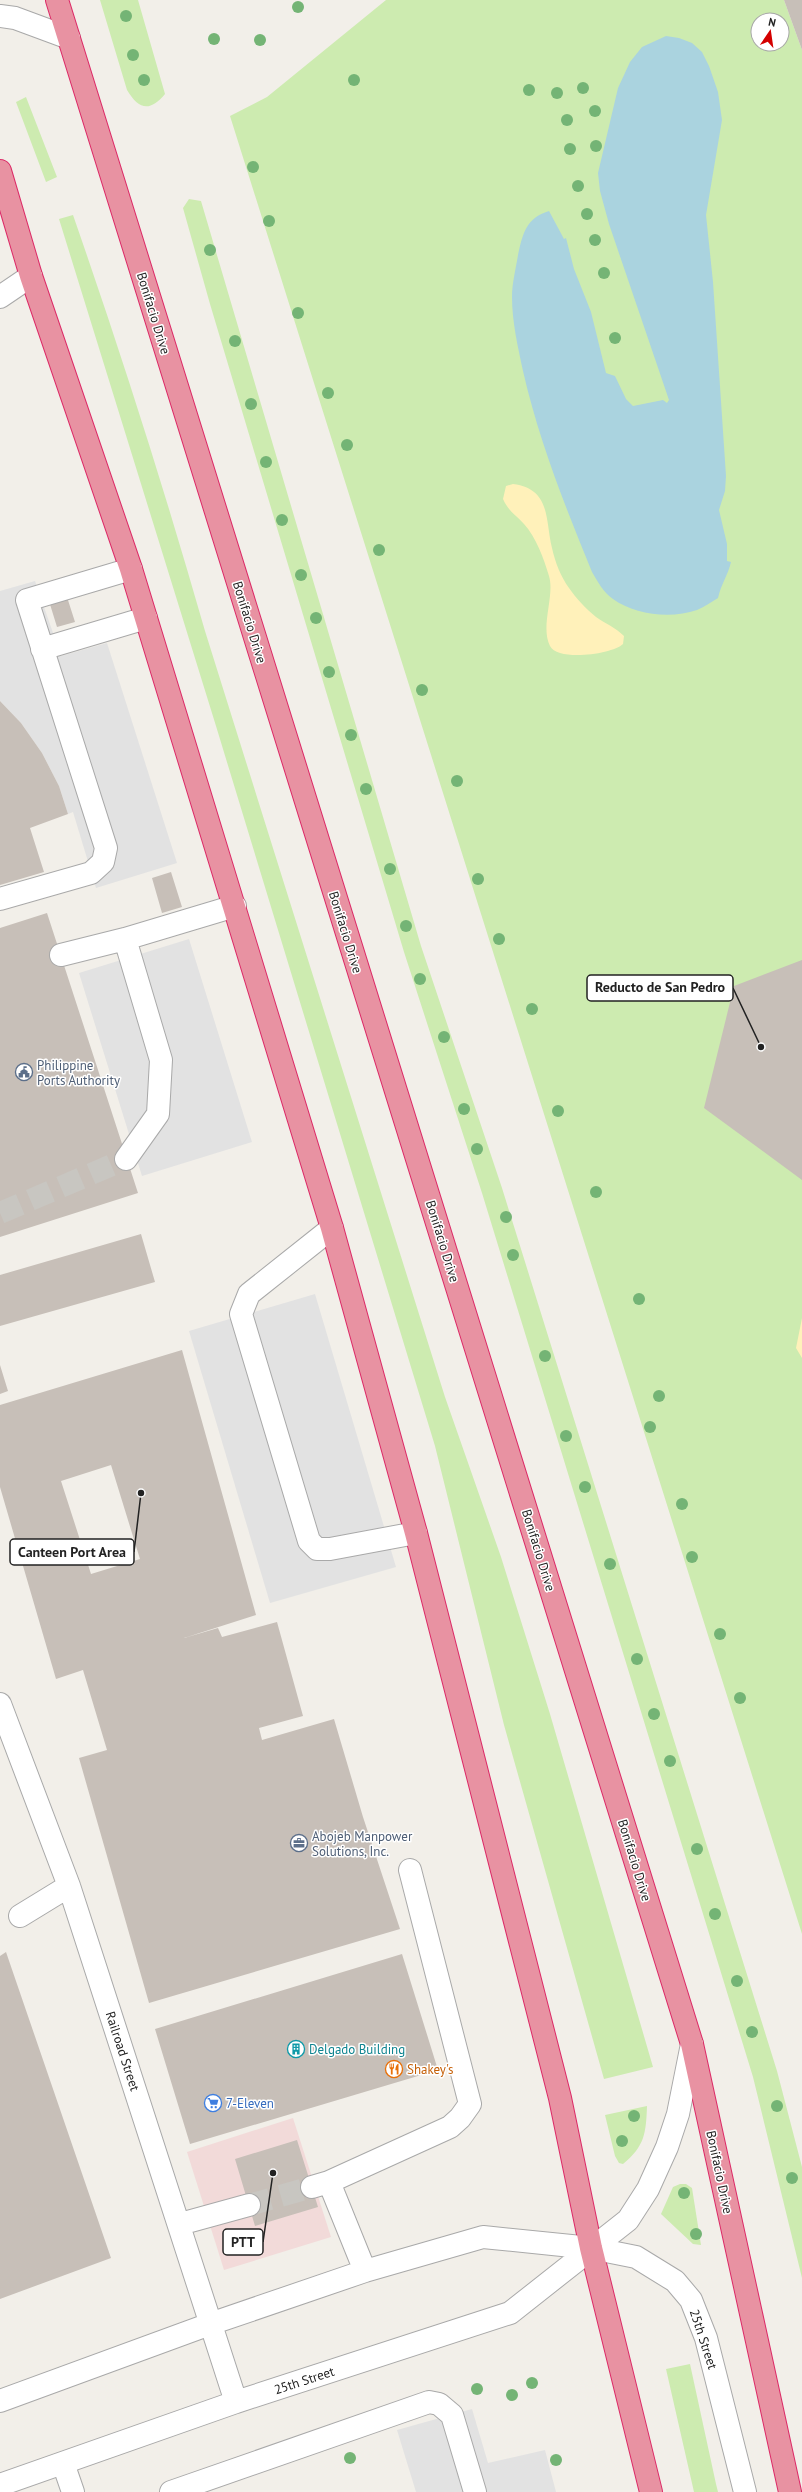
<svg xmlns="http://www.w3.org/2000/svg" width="802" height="2492" viewBox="0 0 802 2492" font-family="'PT Sans',sans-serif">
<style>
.commercial{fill:#f2dad9}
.grass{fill:#cdebb0;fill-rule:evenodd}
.sand{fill:#fff1ba}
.parking{fill:#e2e2e2}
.water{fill:#aad3df}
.building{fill:#c7bfb8;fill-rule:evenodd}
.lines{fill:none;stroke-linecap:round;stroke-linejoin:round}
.minor-tunnel{stroke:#c8c6c1;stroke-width:22;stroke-dasharray:22 11;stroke-linecap:butt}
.minor-casing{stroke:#a9a9a9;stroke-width:24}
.highway-casing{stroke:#dc2a67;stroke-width:24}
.minor{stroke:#fff;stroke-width:22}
.highway{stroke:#e892a2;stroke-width:22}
.tree{fill:#74b475}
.labels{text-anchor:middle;stroke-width:3;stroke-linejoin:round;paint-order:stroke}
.street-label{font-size:13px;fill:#222;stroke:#fff}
.service-label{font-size:13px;fill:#4e5e75;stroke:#fff;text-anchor:start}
.culture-label{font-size:13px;fill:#0d838f;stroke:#fff;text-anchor:start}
.food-label{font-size:13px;fill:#c56008;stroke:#fff;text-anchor:start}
.shop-label{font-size:13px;fill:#366cbe;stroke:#fff;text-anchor:start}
.leader{fill:none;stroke:#222;stroke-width:1.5}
.callout-dot{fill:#222;stroke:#fff;stroke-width:1.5}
.callout{fill:#fff;stroke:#222;stroke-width:1.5}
.callout-label{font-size:14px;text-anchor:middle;font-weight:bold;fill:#222}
</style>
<rect width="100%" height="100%" fill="#f2efe9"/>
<path class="commercial" d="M293 2118 331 2237 224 2270 187 2152Z"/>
<path class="grass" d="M100 0H138L165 94C150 112 139 110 127 90Z
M386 0H784L802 50V1934L230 116 267 97ZM758 20H782V44H758Z
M26 97 57 177 46 182 16 102Z
M189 199 201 201 421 946 502 1188 777 2071 802 2167V2278L753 2077 482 1193 404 952 210 304 183 208Z
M73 215C121 353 165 491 205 631L445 1397 501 1557 550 1714 653 2067 604 2079 504 1725 435 1446 216 726 59 219Z
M647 2106C646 2133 645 2146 623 2164L619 2163 615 2156 605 2115Z
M680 2184H686L692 2188 701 2245 693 2244 661 2214 673 2187Z
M690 2364 716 2484 718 2492H694L666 2369Z"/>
<path class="sand" d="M513 484C551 489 545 519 552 548 555 562 561 577 569 588 576 598 586 609 596 617 606 624 615 627 624 636L623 644C613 654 558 662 550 646 540 627 555 596 549 576 544 559 536 537 524 524 515 514 509 512 503 499L506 486Z
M802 1318V1358L796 1348Z"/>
<path class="parking" d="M35 581 61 656 107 643 177 863 96 888 73 812 68 814 59 786 42 753 21 723 0 701V591Z
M189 939 252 1142 142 1176 79 973Z
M315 1294 396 1567 270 1603 189 1331Z
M472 2409 488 2463 545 2450 556 2492H416L397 2430Z"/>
<path class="water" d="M666 36 679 38 692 43 702 52 709 66 718 92 722 120 706 215 713 282 726 476 725 491 719 510 727 544V561L731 562C728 575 721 584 718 598 711 602 704 607 697 610 671 619 635 615 613 599 603 592 598 582 592 572 565 506 539 441 523 371 518 347 512 322 512 297 512 283 516 268 518 255 523 233 526 218 549 211L564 239 566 238 574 269 591 312 606 373 615 376 626 399 633 406 663 400 667 403 669 400 609 224 600 191 598 173 618 88 630 62 642 47Z"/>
<path class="building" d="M784 0H802V50Z
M67 597 75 622 57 627 49 601Z
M0 701 21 723 42 753 59 786 68 814 30 828 44 872 0 885Z
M171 872 182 907 162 913 152 878Z
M47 913 138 1193 0 1237V928Z
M802 960V1180L704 1108 734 986Z
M141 1234 155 1282 0 1326V1275Z
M182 1350 256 1615 184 1638 218 1628 222 1637 277 1622 303 1716 259 1728 262 1740 334 1719 363 1817 400 1929 149 2003 79 1758 107 1750 83 1670 56 1679 0 1487V1405ZM111 1465 140 1559 91 1574 61 1481Z
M0 1365 8 1391 0 1394Z
M6 1952 111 2258 0 2299V1956Z
M402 1954 438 2070 190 2144 155 2029Z
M297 2140 318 2207 255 2226 235 2159Z"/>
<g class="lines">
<path class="minor-tunnel" d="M0 1213 126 1159
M249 2205 312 2187"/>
<g class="minor-casing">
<path id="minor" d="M0 16 15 18 69 38
M0 297 31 276
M42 649 146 618
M0 899 91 873 103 862 106 848 27 600 131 569
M125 939 161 1060 158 1114 126 1159
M61 955 125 939 235 906
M332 1228 249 1294 241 1314 309 1541 317 1549H330L416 1533
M0 1704 69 1886 236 2402
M20 1916 69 1886
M329 2182 450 2127 460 2118 470 2104 410 1870
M312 2187 329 2182 365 2271
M180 2224 249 2205
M0 2401 210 2324 365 2271 483 2237 591 2248 636 2257 675 2281 691 2300 706 2338 745 2492
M63 2463 73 2492
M0 2485 236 2402 510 2313 628 2220 648 2189 667 2147 678 2114 692 2044
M171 2492 429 2402 439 2404 452 2415 475 2492"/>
</g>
<g class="highway-casing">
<path id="highway" d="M57 0 692 2044 790 2492
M0 171 31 276 131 569 332 1228 416 1533 560 2098 591 2248 651 2492"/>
</g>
<use href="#minor" class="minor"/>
<use href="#highway" class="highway"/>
</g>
<g class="tree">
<circle cx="298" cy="7" r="6"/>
<circle cx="126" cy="16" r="6"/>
<circle cx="214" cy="39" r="6"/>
<circle cx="260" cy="40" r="6"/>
<circle cx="133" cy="55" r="6"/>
<circle cx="144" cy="80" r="6"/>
<circle cx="354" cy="80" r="6"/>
<circle cx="583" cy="88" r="6"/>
<circle cx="529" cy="90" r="6"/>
<circle cx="557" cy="93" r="6"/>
<circle cx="595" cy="111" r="6"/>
<circle cx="567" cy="120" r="6"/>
<circle cx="596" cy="146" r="6"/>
<circle cx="570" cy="149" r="6"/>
<circle cx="253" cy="167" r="6"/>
<circle cx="578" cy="186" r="6"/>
<circle cx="587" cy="214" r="6"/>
<circle cx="269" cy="221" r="6"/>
<circle cx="595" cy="240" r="6"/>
<circle cx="210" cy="250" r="6"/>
<circle cx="604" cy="273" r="6"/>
<circle cx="298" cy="313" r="6"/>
<circle cx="615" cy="338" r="6"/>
<circle cx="235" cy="341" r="6"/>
<circle cx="328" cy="393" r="6"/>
<circle cx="251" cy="404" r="6"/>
<circle cx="347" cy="445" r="6"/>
<circle cx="266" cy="462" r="6"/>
<circle cx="282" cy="520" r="6"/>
<circle cx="379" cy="550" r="6"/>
<circle cx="301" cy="575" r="6"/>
<circle cx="316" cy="618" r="6"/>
<circle cx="329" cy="672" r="6"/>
<circle cx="422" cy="690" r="6"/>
<circle cx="351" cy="735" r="6"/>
<circle cx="457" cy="781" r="6"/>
<circle cx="366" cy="789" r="6"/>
<circle cx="390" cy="869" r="6"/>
<circle cx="478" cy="879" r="6"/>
<circle cx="406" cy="926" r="6"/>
<circle cx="499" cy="939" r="6"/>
<circle cx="420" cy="979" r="6"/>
<circle cx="532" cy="1009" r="6"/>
<circle cx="444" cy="1037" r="6"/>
<circle cx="464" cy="1109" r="6"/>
<circle cx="558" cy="1111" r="6"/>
<circle cx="477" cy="1149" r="6"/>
<circle cx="596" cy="1192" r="6"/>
<circle cx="506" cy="1217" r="6"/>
<circle cx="513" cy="1255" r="6"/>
<circle cx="639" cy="1299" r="6"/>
<circle cx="545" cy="1356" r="6"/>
<circle cx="659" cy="1396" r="6"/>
<circle cx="650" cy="1427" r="6"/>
<circle cx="566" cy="1436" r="6"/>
<circle cx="585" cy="1487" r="6"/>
<circle cx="682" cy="1504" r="6"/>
<circle cx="692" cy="1557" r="6"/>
<circle cx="610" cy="1564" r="6"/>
<circle cx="720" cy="1634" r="6"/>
<circle cx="637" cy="1659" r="6"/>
<circle cx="740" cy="1698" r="6"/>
<circle cx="654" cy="1714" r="6"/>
<circle cx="670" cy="1761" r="6"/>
<circle cx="697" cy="1849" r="6"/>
<circle cx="715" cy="1914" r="6"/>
<circle cx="737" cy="1981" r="6"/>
<circle cx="752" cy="2032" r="6"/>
<circle cx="777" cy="2106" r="6"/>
<circle cx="634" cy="2116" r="6"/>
<circle cx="622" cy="2141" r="6"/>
<circle cx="792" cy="2178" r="6"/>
<circle cx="684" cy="2193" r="6"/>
<circle cx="696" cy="2234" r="6"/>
<circle cx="532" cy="2383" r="6"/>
<circle cx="477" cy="2389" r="6"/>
<circle cx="512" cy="2395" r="6"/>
<circle cx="350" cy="2458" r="6"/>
<circle cx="556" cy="2460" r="6"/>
</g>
<defs>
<g id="civic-ring" transform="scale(0.9)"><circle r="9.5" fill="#fff" stroke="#5c6f8a" stroke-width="1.5"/><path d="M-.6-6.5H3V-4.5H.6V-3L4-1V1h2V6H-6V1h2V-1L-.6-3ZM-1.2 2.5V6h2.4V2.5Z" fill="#5c6f8a"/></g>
<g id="office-ring" transform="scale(0.9)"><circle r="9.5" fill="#fff" stroke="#5c6f8a" stroke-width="1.5"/><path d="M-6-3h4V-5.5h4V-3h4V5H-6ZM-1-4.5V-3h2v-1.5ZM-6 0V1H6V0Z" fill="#5c6f8a"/></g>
<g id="building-ring" transform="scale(0.9)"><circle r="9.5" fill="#fff" stroke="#0f9aa8" stroke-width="1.5"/><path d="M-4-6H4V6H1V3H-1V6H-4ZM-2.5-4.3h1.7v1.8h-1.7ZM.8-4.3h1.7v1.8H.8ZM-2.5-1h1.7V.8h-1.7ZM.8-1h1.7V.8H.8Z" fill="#0f9aa8"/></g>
<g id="restaurant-ring" transform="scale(0.9)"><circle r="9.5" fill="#fff" stroke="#e8710a" stroke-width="1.5"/><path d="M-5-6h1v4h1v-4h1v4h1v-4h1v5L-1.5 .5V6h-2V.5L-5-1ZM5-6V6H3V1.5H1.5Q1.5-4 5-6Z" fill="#e8710a"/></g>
<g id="supermarket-ring" transform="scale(0.9)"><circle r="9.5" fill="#fff" stroke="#3f7fe0" stroke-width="1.5"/><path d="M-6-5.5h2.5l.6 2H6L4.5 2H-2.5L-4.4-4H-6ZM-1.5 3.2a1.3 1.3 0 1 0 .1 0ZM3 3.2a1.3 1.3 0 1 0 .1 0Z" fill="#3f7fe0"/></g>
</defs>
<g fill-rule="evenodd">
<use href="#civic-ring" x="24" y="1072"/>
<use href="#office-ring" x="299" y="1843"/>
<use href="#building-ring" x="296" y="2049"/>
<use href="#restaurant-ring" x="394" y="2069"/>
<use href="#supermarket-ring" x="213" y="2103"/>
</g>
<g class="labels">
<g class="street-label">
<text transform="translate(154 313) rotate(73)" y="5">Bonifacio Drive</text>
<text transform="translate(250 622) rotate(73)" y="5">Bonifacio Drive</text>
<text transform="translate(346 932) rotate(73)" y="5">Bonifacio Drive</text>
<text transform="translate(443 1241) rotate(73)" y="5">Bonifacio Drive</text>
<text transform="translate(539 1550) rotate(73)" y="5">Bonifacio Drive</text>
<text transform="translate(635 1860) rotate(73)" y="5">Bonifacio Drive</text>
<text transform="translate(123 2051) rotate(72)" y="5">Railroad Street</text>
<text transform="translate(720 2172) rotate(78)" y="5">Bonifacio Drive</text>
<text transform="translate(704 2339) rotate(72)" y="5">25th Street</text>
<text transform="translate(304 2380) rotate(-18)" y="5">25th Street</text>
</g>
<g class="service-label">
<text x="37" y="1070">Philippine<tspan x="37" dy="15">Ports Authority</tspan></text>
<text x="312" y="1841">Abojeb Manpower<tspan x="312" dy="15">Solutions, Inc.</tspan></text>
</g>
<g class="culture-label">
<text x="309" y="2054">Delgado Building</text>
</g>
<g class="food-label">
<text x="407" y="2074">Shakey's</text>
</g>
<g class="shop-label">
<text x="226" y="2108">7-Eleven</text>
</g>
</g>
<path class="leader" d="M761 1047L733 988M141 1493L134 1552M273 2173L263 2242"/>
<g class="callout-dot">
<circle cx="761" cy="1047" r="4"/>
<circle cx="141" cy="1493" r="4"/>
<circle cx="273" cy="2173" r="4"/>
</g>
<g class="callout">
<rect x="587" y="975" width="146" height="26" rx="4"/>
<rect x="10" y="1539" width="124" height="26" rx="4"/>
<rect x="223" y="2229" width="40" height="26" rx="4"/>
</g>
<g class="callout-label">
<text x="660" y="992">Reducto de San Pedro</text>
<text x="72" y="1557">Canteen Port Area</text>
<text x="243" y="2247">PTT</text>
</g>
<g transform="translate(770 32) rotate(13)"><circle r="19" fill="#ffffff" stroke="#a7a7a7"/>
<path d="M0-3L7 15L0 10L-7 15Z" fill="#d40000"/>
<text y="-6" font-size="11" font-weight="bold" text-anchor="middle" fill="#222222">N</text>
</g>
</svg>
